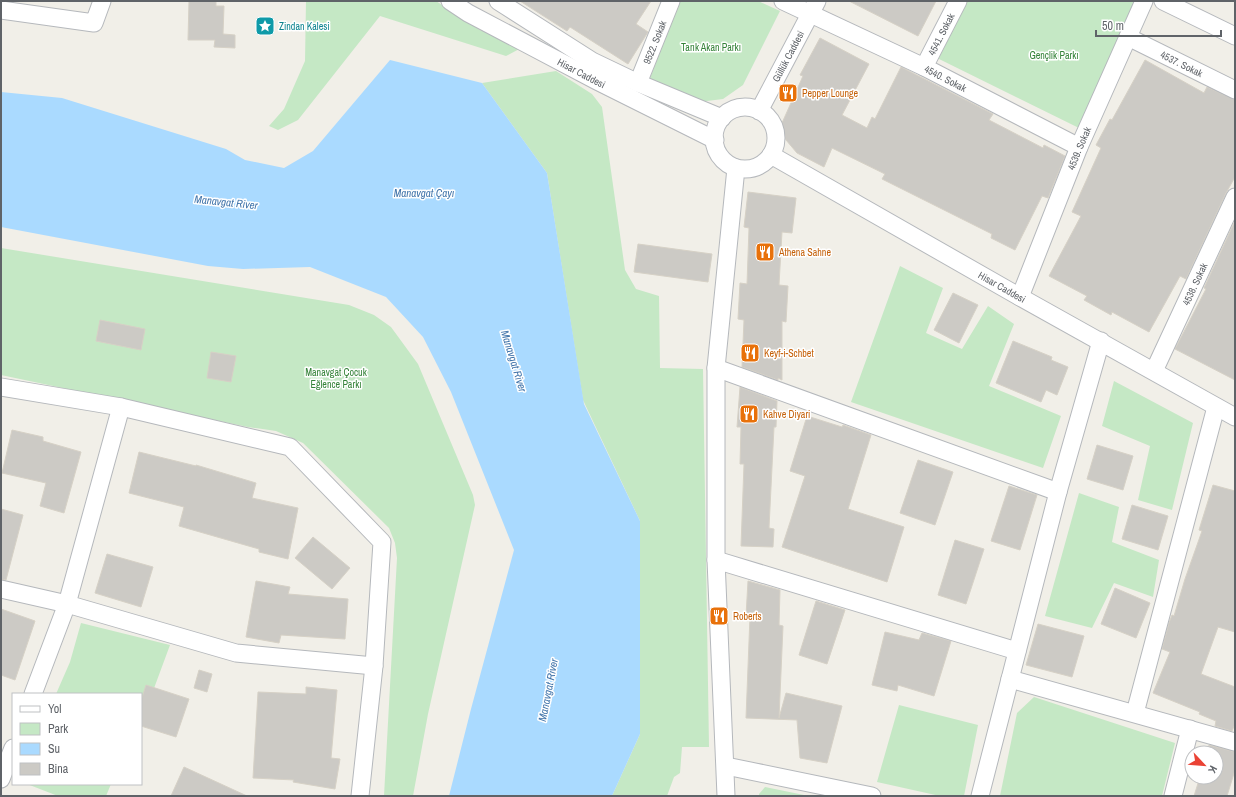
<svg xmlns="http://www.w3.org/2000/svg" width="1236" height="797" viewBox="0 0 1236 797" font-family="'Archivo Narrow',sans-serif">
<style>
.green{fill:#c5e8c5}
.water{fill:#aadaff}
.building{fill:#cccac5;stroke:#d6d1c6}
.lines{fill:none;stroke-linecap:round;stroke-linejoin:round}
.minor-casing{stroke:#b5b8bc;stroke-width:19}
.minor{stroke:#fff;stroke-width:17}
.labels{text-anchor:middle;stroke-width:3;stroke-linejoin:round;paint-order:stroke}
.culture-label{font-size:10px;fill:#0d838f;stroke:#fff;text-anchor:start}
.street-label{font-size:10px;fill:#5f6368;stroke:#fff}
.park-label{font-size:10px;fill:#348238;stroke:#fff}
.food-label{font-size:10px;fill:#c56008;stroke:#fff;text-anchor:start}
.water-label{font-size:11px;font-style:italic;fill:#4174aa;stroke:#fff}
</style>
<rect width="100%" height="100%" fill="#f1efe8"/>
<path class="green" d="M306 1H436L480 30 523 47 506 56 380 16 298 120 278 130 269 126 284 109 305 61Z
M679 1H758L780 11 743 85 723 99 699 102 649 81Z
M965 1H1141L1079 128 937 58Z
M556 71 592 94 602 107 625 270 636 289 659 296 660 368 703 369 709 747H682L680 773 674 777 667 796H612L640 734V521L583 400 547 173 482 83Z
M1 248 349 305 374 315 391 327 418 364 473 495 475 505 428 714 413 796H384L397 558 395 543 389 528 303 443 276 431 248 427 1 375Z
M900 266 943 288 926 333 962 349 988 306 1014 324 989 386 1061 416 1043 468 851 402Z
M1114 381 1193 423 1172 510 1138 500 1150 446 1102 426Z
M1079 493 1119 507 1112 542 1159 560 1153 597 1114 583 1092 628 1045 616Z
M81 623 170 645 153 691 141 718V694H56L70 662Z
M1034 697 1175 743 1162 796H1000L1017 713Z
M899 705 978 725 964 796H940L877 782Z
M27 784H111L106 796H58Z
M765 787 809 796H759V794Z"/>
<path class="water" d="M390 60 482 83 547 173 584 404 640 521V734L612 796H449L471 709 514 550 451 392 423 337 386 297 310 267 243 269 208 266 1 227V92L62 98 226 149 245 160 284 168 313 151Z"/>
<path class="building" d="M189 1H216V6H224L223 34 235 35V48L214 47 215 40H188Z
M520 1H651L636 24 648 32 628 64 570 27 567 31Z
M849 1H936L918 36Z
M820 38 869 64 842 115 867 128 872 117 875 119 901 67 993 114 989 120 1043 148 1044 145 1065 156 1048 198 1042 196 1015 250 991 238 992 234 882 179 885 174 832 148 824 167 797 153 786 140 782 123 803 76 800 75Z
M1145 60 1204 93 1207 87 1235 100V177L1226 193 1186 279 1180 276 1149 332 1112 312 1111 315 1084 300 1087 296 1049 276 1081 216 1072 212 1101 148 1096 145 1110 119 1112 120Z
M748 192 796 198 792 233 782 232 779 285 788 286 786 322 782 321V380L778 378V380L742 367 744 320 738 319 740 283 747 284 749 228 744 227Z
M1234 223 1235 224V380L1175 349 1206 289 1204 288Z
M638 244 712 254 708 282 634 272Z
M953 293 978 305 959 343 934 330Z
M100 320 145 329 141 350 96 341Z
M1013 341 1052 357 1051 360 1068 367 1057 395 1046 390 1041 402 996 383Z
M211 352 236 356 231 382 207 378Z
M740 387 777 401 776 427H774L769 528 774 529 773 547 741 546 744 464H740L741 427H737Z
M807 416 842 427 843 425 871 435 848 509 904 527 887 582 782 547 805 476 790 471Z
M12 430 43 437V441L81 452 64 513 40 506 46 483 2 473Z
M1097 445 1133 456 1123 490 1087 479Z
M139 452 196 466V465L256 483 252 498 298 508 288 559 259 552V549L179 526 184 507 129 493Z
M918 460 953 472 935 525 900 513Z
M1213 485 1235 491V632L1218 627 1201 674 1235 687V724L1232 731 1215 726 1216 721 1199 714 1200 712 1153 693 1170 652 1162 649 1169 623 1172 615 1174 616 1185 579 1202 531 1199 530Z
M1009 486 1037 495 1020 550 991 541Z
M1132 505 1168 516 1158 550 1122 539Z
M1 509 23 515 6 580 1 579Z
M313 537 350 568 332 589 295 558Z
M955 540 984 549 966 604 938 595Z
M107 554 153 567 141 607 95 593Z
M256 581 290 587 288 594 348 599 345 639 281 635 279 643 246 637Z
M748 581 780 590 779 625 783 626 779 718 786 693 842 706 827 763 800 758 797 720 746 718 750 616H746Z
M1115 588 1150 603 1136 638 1101 624Z
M816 601 845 610 827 664 799 655Z
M1 609 35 621 15 680 1 675Z
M1038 624 1084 636 1072 677 1026 665Z
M885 632 919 640 922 633 951 641 934 696 898 685 897 691 872 685Z
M199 670 212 674 207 692 194 688Z
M146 685 189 699 176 737 141 726V701Z
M306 687 337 690 331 758 340 759 335 789 293 782 294 780 253 778 258 692 306 694Z
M1209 745 1235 752V770L1227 796H1194L1200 777H1216V753H1207Z
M184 767 247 796H171Z"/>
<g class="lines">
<g class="minor-casing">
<g id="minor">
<path id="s1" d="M450 1 468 13 597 81 715 140"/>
<path d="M498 1 592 61 638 83 722 118"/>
<path id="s2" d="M783 1 924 67 1079 147"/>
<path d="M1163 1 1235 36"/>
<path d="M1 10 94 23 102 1"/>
<path id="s3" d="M1128 37 1235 90"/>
<path id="s4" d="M924 67 958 1"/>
<path id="s5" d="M638 83 671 1"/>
<circle cx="745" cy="138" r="31"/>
<path id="s6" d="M759 111 817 1"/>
<path id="s7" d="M771 155 1020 297 1235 417"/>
<path id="s8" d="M1020 297 1079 147 1144 1"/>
<path d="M716 368 1058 492"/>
<path id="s9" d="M1154 371 1235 197"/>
<path d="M1 387 121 407 290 447 382 542 374 666 360 796"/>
<path d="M716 560 1017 651"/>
<path d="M1 589 67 604 236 653 374 666"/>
<path d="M1010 679 1235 742"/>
<path d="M33 694 67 604 121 407"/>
<path d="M1135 713 1216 407"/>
<path d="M726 766 872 796"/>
<path d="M1 779 13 748"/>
<path d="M726 796 716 560V368L736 168"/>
<path d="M980 796 1058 492 1101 341"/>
<path d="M1173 796 1190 729"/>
</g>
</g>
<use href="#minor" class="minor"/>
</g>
<defs>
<g id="sight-square" transform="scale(1)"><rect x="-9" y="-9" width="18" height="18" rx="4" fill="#0f9aa8" stroke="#fff"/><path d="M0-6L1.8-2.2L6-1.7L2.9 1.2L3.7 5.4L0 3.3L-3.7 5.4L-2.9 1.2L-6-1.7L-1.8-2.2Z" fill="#fff"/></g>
<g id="restaurant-square" transform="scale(1)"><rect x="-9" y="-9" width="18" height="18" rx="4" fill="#e8710a" stroke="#fff"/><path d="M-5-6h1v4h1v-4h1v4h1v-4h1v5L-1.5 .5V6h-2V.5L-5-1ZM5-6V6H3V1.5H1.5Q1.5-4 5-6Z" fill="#fff"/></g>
</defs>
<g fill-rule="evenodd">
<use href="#sight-square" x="265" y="26"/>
<use href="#restaurant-square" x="788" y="93"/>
<use href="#restaurant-square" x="765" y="252"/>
<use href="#restaurant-square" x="750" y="353"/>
<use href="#restaurant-square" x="749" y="414"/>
<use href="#restaurant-square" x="719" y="616"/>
</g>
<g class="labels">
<g class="culture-label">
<text x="279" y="30">Zindan Kalesi</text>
</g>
<g class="street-label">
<text dy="4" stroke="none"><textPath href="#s4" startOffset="37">4541. Sokak</textPath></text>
<text dy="4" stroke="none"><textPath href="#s5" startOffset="44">9522. Sokak</textPath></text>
<text dy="4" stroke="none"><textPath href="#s6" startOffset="62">Güllük Caddesi</textPath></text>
<text dy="4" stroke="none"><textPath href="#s3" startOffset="60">4537. Sokak</textPath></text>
<text dy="4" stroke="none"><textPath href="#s1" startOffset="150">Hisar Caddesi</textPath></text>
<text dy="4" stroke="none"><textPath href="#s2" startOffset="180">4540. Sokak</textPath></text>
<text dy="4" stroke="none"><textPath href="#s8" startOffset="160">4539. Sokak</textPath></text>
<text dy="4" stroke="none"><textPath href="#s9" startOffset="96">4538. Sokak</textPath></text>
<text dy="4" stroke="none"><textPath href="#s7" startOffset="266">Hisar Caddesi</textPath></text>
</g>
<g class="park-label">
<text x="711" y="51">Tarık Akan Parkı</text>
<text x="1054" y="59">Gençlik Parkı</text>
<text x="336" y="376">Manavgat Çocuk<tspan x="336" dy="12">Eğlence Parkı</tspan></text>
</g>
<g class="food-label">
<text x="802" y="97">Pepper Lounge</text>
<text x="779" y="256">Athena Sahne</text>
<text x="764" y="357">Keyf-i-Schbet</text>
<text x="763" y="418">Kahve Diyari</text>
<text x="733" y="620">Roberts</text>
</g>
<g class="water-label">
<text x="424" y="197">Manavgat Çayı</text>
<text transform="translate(226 202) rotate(6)" y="4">Manavgat River</text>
<text transform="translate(514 361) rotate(73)" y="4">Manavgat River</text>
<text transform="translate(548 690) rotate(-79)" y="4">Manavgat River</text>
</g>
</g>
<rect width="1236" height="797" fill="none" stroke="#5f6368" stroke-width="4"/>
<rect x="12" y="693" width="130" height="92" fill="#ffffff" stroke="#bfc1c3"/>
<rect x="20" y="706" width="20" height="6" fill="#ffffff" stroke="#bfc1c3"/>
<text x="48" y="713" font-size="12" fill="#5f6368">Yol</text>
<rect x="20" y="723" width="20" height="12" fill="#c5e8c5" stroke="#bfc1c3"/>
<text x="48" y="733" font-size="12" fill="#5f6368">Park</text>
<rect x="20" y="743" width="20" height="12" fill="#aadaff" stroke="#bfc1c3"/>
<text x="48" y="753" font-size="12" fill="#5f6368">Su</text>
<rect x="20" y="763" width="20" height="12" fill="#cccac5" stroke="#bfc1c3"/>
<text x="48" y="773" font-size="12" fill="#5f6368">Bina</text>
<g transform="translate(1204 765) rotate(116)"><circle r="19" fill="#ffffff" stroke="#bfc1c3"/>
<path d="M0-3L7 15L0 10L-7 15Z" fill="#ea4335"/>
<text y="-6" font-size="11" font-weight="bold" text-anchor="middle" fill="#5f6368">K</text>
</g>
<path d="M1096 30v6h125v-6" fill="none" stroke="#5f6368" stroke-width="2"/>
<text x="1102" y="30" font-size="12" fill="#5f6368" stroke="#ffffff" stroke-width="3" paint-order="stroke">50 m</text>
</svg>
